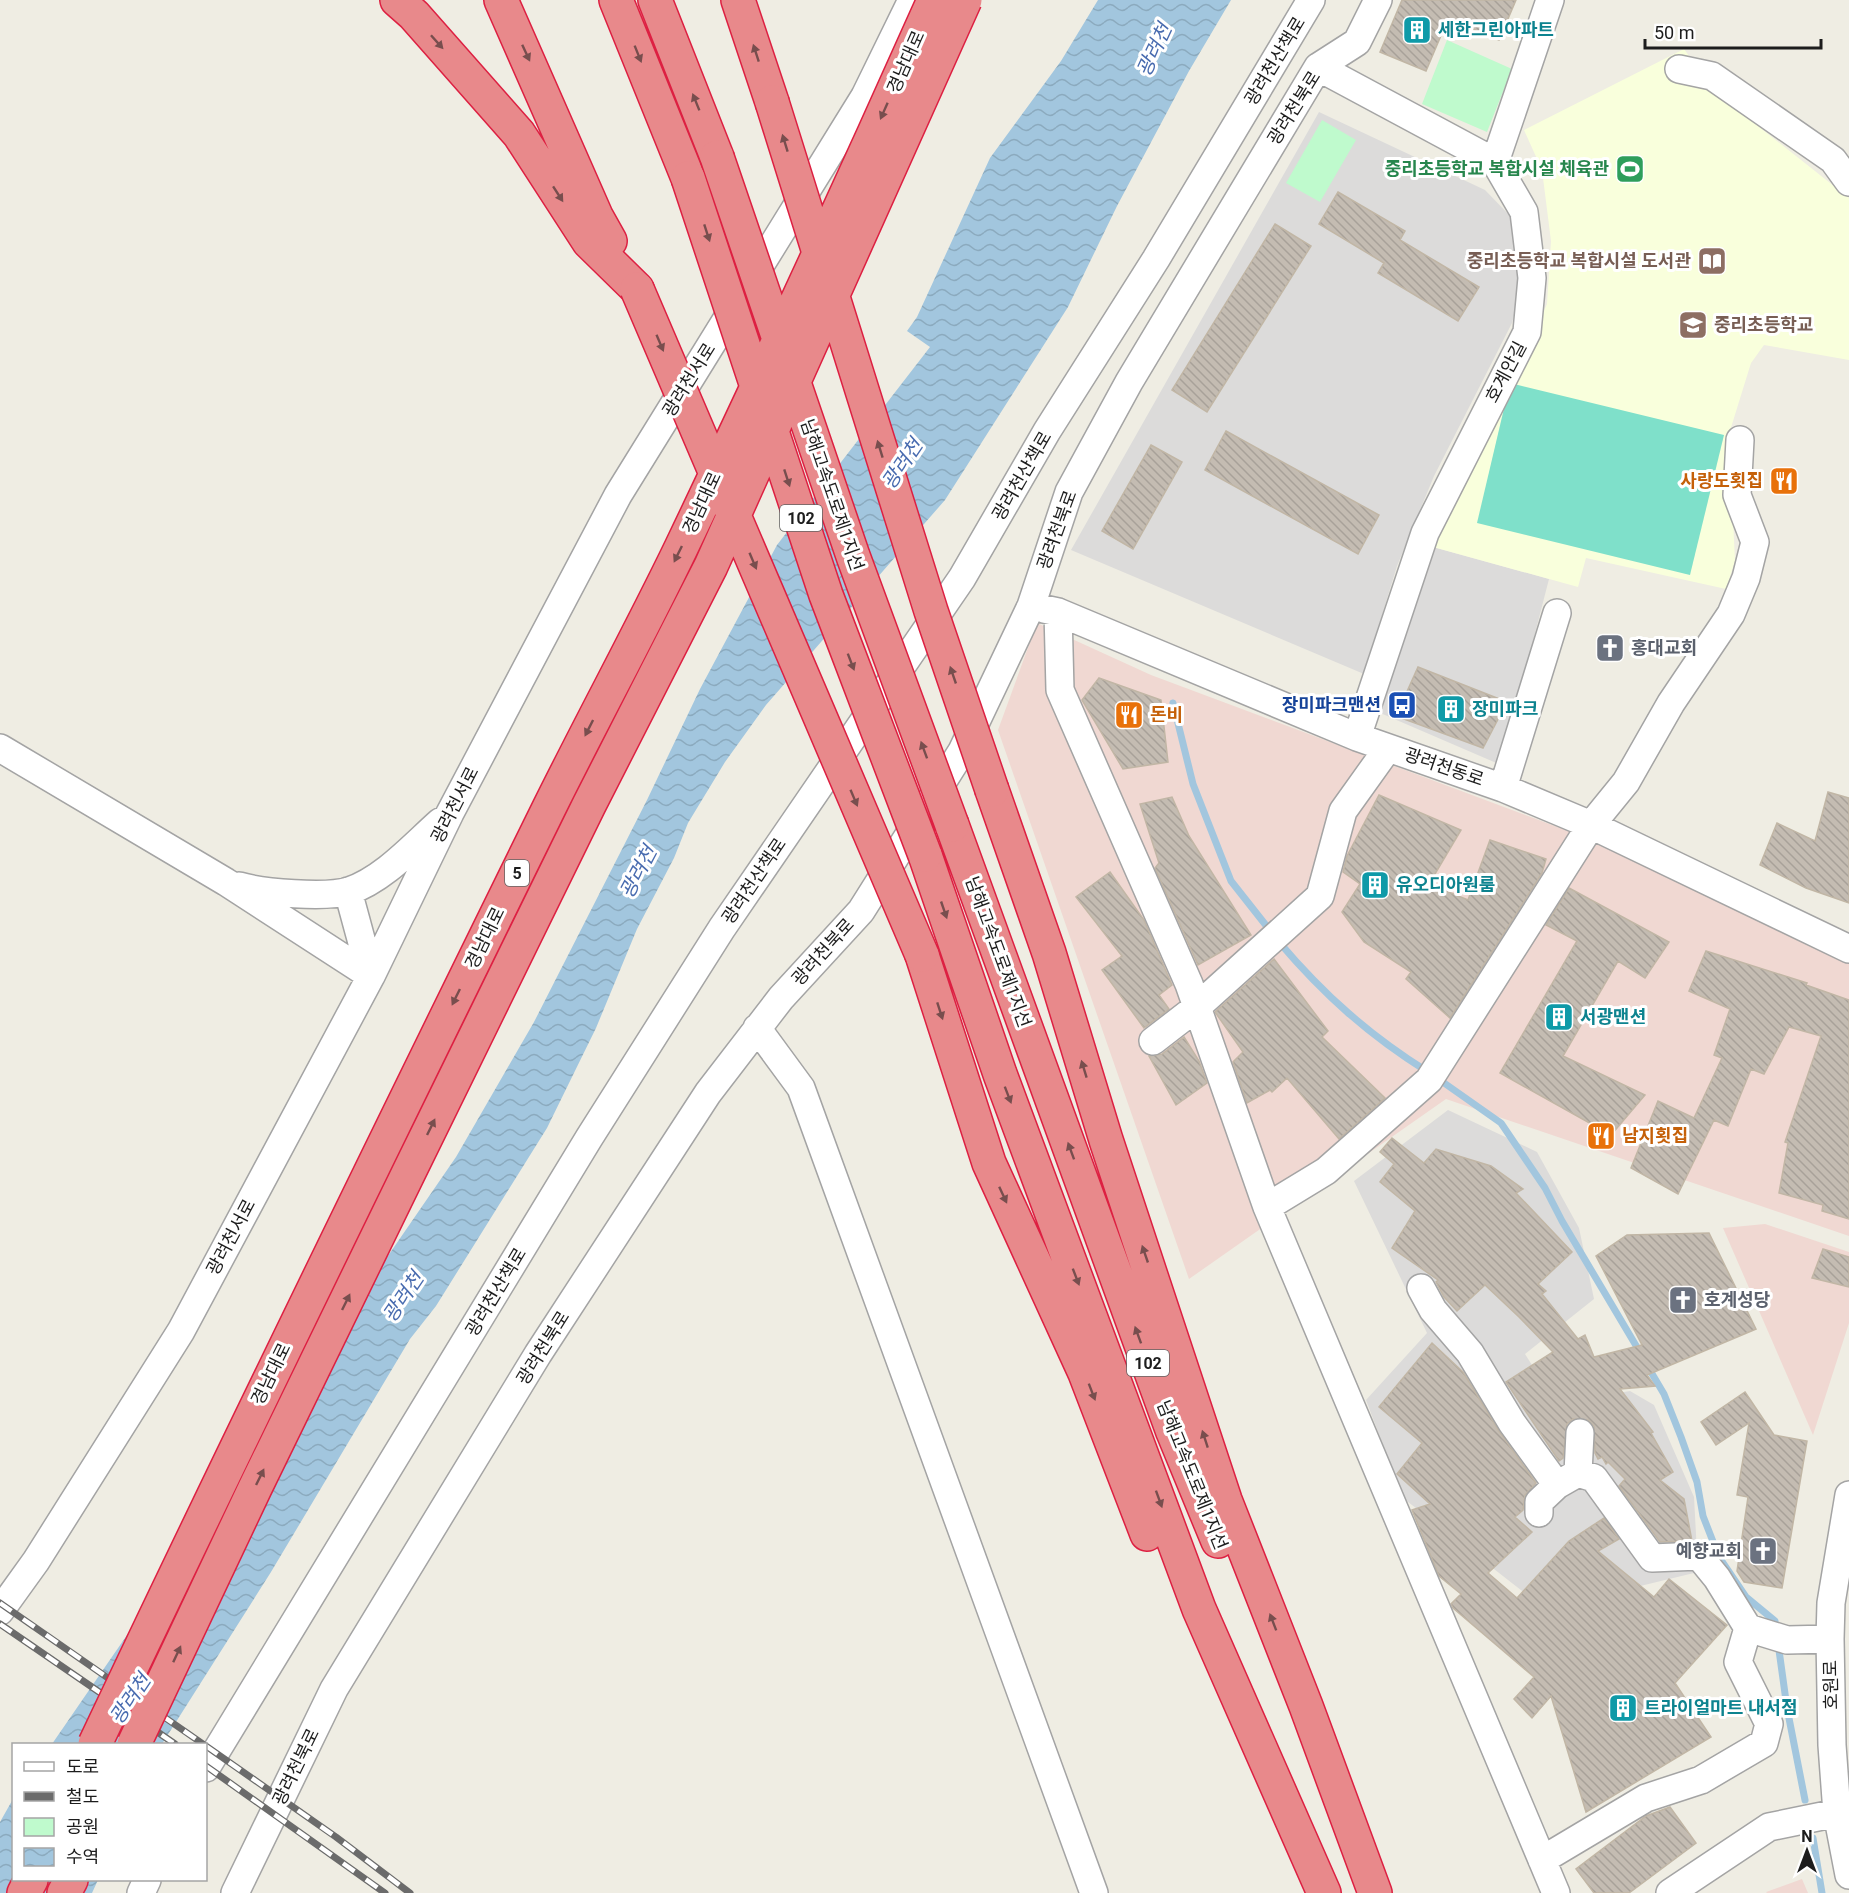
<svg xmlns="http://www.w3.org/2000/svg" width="1849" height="1893" viewBox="0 0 1849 1893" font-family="Roboto,'Noto Sans KR',sans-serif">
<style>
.residential{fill:#dcdbda}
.commercial{fill:#f0d8d2}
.education{fill:#f9ffdc}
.park{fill:#bffacd}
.pitch{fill:#7fe0ca}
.water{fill:url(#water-waves)}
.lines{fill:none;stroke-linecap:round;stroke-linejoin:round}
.stream{stroke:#a2c6de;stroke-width:7}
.building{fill:url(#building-back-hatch);stroke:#c1b6a5;stroke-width:1.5}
.minor-casing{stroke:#a4a4a4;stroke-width:30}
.highway-casing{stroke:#dd2042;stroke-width:36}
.minor{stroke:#fff;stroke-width:27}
.highway{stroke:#e8898b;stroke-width:33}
.rail-casing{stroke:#6b6b6b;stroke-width:7}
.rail{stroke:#fff;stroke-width:4.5;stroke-dasharray:14;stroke-linecap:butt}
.highway-bridge-casing{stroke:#dd2042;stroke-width:36;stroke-linecap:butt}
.highway-bridge{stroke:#e8898b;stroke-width:33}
.oneway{fill:#784e4e}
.labels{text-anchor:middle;stroke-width:6;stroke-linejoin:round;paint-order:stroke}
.shield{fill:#fff;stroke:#616161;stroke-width:1.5}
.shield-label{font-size:16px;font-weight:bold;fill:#1d1d1d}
.culture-label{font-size:18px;font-weight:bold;fill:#0d838f;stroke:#fff;text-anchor:start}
.street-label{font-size:18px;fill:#1d1d1d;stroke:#fff}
.leisure-label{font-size:18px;font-weight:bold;fill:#27864d;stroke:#fff;text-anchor:end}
.education-label{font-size:18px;font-weight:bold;fill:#785e54;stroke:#fff;text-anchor:end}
.food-label{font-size:18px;font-weight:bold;fill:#c56008;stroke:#fff;text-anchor:start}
.worship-label{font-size:18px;font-weight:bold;fill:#5b616d;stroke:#fff;text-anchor:start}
.transit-label{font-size:18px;font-weight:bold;fill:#164399;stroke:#fff;text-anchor:end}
.water-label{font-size:20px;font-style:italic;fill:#486baf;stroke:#fff}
</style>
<defs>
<pattern id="water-waves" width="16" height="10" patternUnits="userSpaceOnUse" patternTransform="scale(1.5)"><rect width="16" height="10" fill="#a2c6de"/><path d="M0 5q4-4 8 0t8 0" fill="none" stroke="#8baabe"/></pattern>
<pattern id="building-back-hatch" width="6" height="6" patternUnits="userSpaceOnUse" patternTransform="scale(1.5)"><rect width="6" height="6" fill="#c4bcb2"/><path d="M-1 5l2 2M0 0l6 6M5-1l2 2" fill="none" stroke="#a8a199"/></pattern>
</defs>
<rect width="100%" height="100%" fill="#efede3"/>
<path class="residential" d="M1319 112 1485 190 1516 222 1524 279 1512 323 1434 476 1397 566 1364 674 1071 550Z
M1433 547 1549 579 1501 765 1378 712Z
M1448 1110 1537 1152 1579 1228 1594 1299 1525 1354 1554 1400H1577L1630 1391 1654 1405 1694 1497 1698 1572 1595 1597 1558 1619 1403 1498 1366 1400 1427 1333 1354 1181Z"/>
<path class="commercial" d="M1037 623 1151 675 1603 844 1849 963V1236L1446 1099 1189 1279 998 730Z
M1765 1224 1849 1252V1323L1813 1435 1723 1228Z
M1802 1879 1808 1893H1767L1766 1892Z"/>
<path class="education" d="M1684 49 1715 92 1849 198V360L1764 345 1751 363 1729 434 1735 561 1726 589 1586 558 1578 587 1433 547 1547 304 1551 241 1542 170 1524 130Z"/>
<path class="park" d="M1447 40 1512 69 1487 132 1422 104Z
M1322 120 1356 140 1320 202 1286 183Z"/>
<path class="pitch" d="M1510 383 1724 435 1690 575 1477 523Z"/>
<path class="water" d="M1098 0H1231L1189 71 1117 206 1068 307 945 500 766 705 725 762 688 823 674 858 637 929 596 1028 547 1128 436 1306 410 1339 271 1572 162 1744H52L456 1157 534 1022 647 800 700 689 777 545 930 347 907 331 917 317 990 158 1061 61Z
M13 1799 14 1880H98L92 1893H0V1822Z"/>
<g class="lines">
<path class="stream" d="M1173 703 1193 784 1231 881 1272 933
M1279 942C1324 995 1369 1035 1428 1072
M1437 1078 1501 1123 1545 1188 1562 1221 1641 1354
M1648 1367 1664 1394 1681 1437 1697 1482 1703 1516 1719 1557 1746 1597 1775 1621 1776 1629
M1778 1643 1787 1708 1805 1800
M1813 1838 1822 1893"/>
</g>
<path class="building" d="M1402 0H1516L1499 40 1448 19 1426 71 1380 52Z
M1338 192 1405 231 1400 240 1479 287 1458 321 1378 273 1384 263 1319 224Z
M1275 224 1311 246 1207 412 1172 390Z
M1226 431 1379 515 1358 554 1205 470Z
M1151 445 1182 462 1133 549 1102 531Z
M1418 667 1507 702 1483 748 1396 716Z
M1099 678 1161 700 1168 762 1123 769 1082 700Z
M1828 792 1849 798V903L1806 888 1760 865 1777 823 1815 841Z
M1379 795 1461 830 1429 884 1468 900 1490 840 1546 859 1542 873 1450 1018 1406 979 1411 972 1364 942 1342 912 1360 884 1343 872 1347 856Z
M1172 797 1189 836 1251 935 1198 965 1155 868 1159 863 1140 804Z
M1110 872 1144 920 1172 985 1159 995 1169 1009 1144 1028 1102 970 1122 956 1076 897Z
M1569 888 1669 942 1645 978 1618 961 1563 1056 1645 1095 1611 1135 1500 1073 1577 941 1546 925Z
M1706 951 1807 983 1806 985 1849 1000V1219L1822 1211 1823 1205 1779 1193 1788 1143 1785 1142 1821 1036 1789 1027 1764 1074 1751 1069 1728 1126 1714 1120 1678 1194 1631 1168 1658 1101 1694 1118 1722 1058 1714 1055 1730 1009 1689 991Z
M1274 959 1328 1031 1322 1037 1385 1098 1339 1139 1287 1078 1272 1092 1270 1090 1247 1103 1233 1062 1243 1052 1215 1012Z
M1184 1037 1199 1061 1207 1083 1176 1105 1149 1056 1162 1054Z
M1392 1138 1424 1163 1436 1149 1491 1166 1523 1189 1516 1193 1572 1252 1538 1284 1546 1291 1542 1294 1578 1339 1585 1335 1594 1357 1642 1345 1596 1256 1627 1235 1709 1233 1756 1329 1647 1375 1655 1386 1620 1389 1653 1432 1651 1433 1673 1472 1660 1480 1684 1499 1692 1541 1660 1542 1619 1486 1625 1479 1608 1462 1606 1464 1602 1457 1598 1459 1595 1453 1594 1426 1588 1420 1573 1419 1567 1424 1563 1458 1559 1461 1506 1382 1553 1352 1519 1317 1485 1285 1457 1311 1444 1297 1436 1282 1438 1280 1392 1248 1415 1211 1380 1182 1394 1164 1380 1152Z
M1823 1249 1849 1257V1287L1812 1278Z
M1432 1343 1463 1372 1499 1431 1536 1483 1525 1495 1523 1510 1515 1517 1532 1532 1488 1573 1517 1598 1569 1541 1604 1518 1619 1539 1598 1551 1654 1597 1669 1579 1727 1625 1675 1683 1711 1737 1586 1812 1551 1696 1532 1718 1514 1699 1534 1677 1453 1608 1451 1604 1461 1594 1439 1576 1412 1510 1430 1504 1397 1474 1422 1443 1379 1407Z
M1745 1392 1774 1435 1807 1441 1782 1588 1744 1582 1737 1571 1748 1497 1737 1495 1749 1423 1716 1445 1701 1422Z
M1670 1807 1696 1843 1629 1893H1594L1576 1869 1646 1816Z"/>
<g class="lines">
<g class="minor-casing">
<path id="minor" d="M1318 67 1495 162
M1679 69 1712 76 1833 160 1849 182
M1044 609 1058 612 1357 737 1503 788 1591 825 1849 949
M1058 612 1060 690 1189 984 1267 1207 1556 1893
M1357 737 1425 533 1527 332 1532 278 1524 212 1495 162 1550 0
M0 748 226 882 371 976
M1503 788 1557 613
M239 886C263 893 326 898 349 891 384 879 413 846 440 822
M348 891 371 976
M757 1028 801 1088 1094 1893
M1153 1041 1197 1007 1320 896 1343 811 1388 748
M1267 1207 1326 1171 1429 1080 1591 825 1626 782 1671 703 1731 614 1746 578 1755 542 1737 495 1740 440
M1421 1288 1433 1310 1470 1353 1512 1423 1557 1485 1578 1473 1594 1478 1652 1558 1699 1556 1717 1578 1748 1628 1787 1640 1830 1639
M1578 1473 1580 1433
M1849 1495 1831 1603 1830 1639 1832 1745 1837 1813 1849 1875
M1539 1513V1502L1557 1485
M0 1611 36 1561 181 1331 371 976 450 813 618 495 865 96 912 0
M206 1768 589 1138 722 928 962 578 1047 431 1156 259 1311 0
M1542 1860 1646 1798 1701 1780 1764 1743 1769 1724 1738 1662 1748 1628
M141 1893 147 1880
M235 1893 334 1689 538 1354 708 1093 781 998 861 911 962 751 1031 606 1069 492 1129 382 1318 67 1357 42 1378 0
M1670 1893 1769 1827 1837 1813"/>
</g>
<g class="highway-casing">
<path id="highway" d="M397 0 414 15 519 134 589 242 637 289
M501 0 596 216 610 241
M616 0 688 178
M655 0 717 157
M738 0 772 102
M992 790 1049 953 1106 1140 1225 1500 1306 1706 1375 1893
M952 825 1173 1432 1218 1541
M925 855 1000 1074 1199 1609 1324 1893
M922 955 989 1163 1085 1373 1147 1534
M24 1893 31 1880
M64 1893 71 1880"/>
</g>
<use href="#minor" class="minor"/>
<use href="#highway" class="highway"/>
<g class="rail-casing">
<path id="rail" d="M0 1603 203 1744
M0 1624 175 1744
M206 1746 336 1837 410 1893
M206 1766 385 1893"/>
</g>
<use href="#rail" class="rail"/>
<g class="highway-bridge-casing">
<path id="highway-bridge" d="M772 102 931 611 992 790
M717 157 853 556 952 825
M688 178 826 595 925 855
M637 289 922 955
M95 1744C243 1431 396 1119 549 808 592 721 639 635 681 548 768 366 852 184 934 0
M134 1744 255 1488 408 1174 589 805 711 566 965 0"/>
</g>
<use href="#highway-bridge" class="highway-bridge"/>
</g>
<defs><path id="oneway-solid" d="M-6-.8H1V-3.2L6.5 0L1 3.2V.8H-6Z" transform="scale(1.5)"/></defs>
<g class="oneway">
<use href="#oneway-solid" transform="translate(437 42) rotate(48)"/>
<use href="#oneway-solid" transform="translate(526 53) rotate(65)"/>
<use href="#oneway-solid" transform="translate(756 53) rotate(-108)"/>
<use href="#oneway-solid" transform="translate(638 54) rotate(68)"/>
<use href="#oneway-solid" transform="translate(696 102) rotate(-112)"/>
<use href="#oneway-solid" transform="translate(884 111) rotate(114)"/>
<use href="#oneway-solid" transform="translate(785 143) rotate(-107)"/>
<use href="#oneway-solid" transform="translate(558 194) rotate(57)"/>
<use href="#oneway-solid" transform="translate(707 233) rotate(72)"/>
<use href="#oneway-solid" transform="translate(660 343) rotate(67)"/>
<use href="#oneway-solid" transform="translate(880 449) rotate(-107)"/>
<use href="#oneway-solid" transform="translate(787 478) rotate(72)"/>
<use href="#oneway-solid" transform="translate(678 554) rotate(116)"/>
<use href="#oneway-solid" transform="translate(753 561) rotate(67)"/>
<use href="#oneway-solid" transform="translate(851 662) rotate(69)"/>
<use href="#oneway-solid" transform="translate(953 675) rotate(-109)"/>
<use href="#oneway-solid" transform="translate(589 728) rotate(117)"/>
<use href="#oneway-solid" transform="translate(924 750) rotate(-110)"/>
<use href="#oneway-solid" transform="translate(854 798) rotate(67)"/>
<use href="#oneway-solid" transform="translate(944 910) rotate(71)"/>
<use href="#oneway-solid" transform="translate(456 997) rotate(116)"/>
<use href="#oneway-solid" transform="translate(940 1011) rotate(72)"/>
<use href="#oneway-solid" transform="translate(1084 1069) rotate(-107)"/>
<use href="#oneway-solid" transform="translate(1008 1095) rotate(69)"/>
<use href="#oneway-solid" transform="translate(431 1127) rotate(-64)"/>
<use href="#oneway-solid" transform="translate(1071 1151) rotate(-110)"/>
<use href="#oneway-solid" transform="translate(1003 1195) rotate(65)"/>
<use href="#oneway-solid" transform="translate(1145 1254) rotate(-109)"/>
<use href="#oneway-solid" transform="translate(1076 1277) rotate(69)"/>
<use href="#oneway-solid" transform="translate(346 1302) rotate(-64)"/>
<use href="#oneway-solid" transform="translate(1138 1335) rotate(-110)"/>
<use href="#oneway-solid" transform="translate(1092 1392) rotate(69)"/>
<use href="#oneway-solid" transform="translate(1205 1439) rotate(-108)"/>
<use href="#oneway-solid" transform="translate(260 1477) rotate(-64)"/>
<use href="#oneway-solid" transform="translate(1159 1499) rotate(70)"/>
<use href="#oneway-solid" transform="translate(1273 1622) rotate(-111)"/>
<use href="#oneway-solid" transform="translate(177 1654) rotate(-65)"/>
</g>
<defs>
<g id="building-square" transform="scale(1.5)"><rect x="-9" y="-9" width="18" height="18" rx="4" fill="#0f9aa8" stroke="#fff"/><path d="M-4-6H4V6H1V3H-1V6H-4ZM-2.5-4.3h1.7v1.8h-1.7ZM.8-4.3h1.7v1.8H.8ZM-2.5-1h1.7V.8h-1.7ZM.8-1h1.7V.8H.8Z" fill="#fff"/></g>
<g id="stadium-square" transform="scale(1.5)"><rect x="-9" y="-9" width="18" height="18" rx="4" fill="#2e9e5b" stroke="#fff"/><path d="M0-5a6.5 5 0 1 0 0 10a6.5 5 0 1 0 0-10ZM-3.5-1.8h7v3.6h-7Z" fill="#fff"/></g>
<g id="library-square" transform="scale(1.5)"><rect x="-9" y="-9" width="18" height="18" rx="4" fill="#8d6e63" stroke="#fff"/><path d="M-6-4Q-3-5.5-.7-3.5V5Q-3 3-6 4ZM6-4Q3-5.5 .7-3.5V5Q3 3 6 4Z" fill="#fff"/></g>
<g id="school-square" transform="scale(1.5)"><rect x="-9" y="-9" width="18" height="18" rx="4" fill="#8d6e63" stroke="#fff"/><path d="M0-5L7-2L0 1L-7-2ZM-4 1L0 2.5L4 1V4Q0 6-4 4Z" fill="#fff"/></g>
<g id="restaurant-square" transform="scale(1.5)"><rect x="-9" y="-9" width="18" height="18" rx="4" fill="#e8710a" stroke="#fff"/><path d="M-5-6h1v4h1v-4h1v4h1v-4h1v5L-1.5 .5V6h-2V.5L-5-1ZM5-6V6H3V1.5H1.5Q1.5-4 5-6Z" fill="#fff"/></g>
<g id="church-square" transform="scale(1.5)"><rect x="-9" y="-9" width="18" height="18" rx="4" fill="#6b7280" stroke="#fff"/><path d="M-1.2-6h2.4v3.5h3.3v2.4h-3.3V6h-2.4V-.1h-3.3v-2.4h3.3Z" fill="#fff"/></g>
<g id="bus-square" transform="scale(1.5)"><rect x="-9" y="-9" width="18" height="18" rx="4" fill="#1a4fb4" stroke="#fff"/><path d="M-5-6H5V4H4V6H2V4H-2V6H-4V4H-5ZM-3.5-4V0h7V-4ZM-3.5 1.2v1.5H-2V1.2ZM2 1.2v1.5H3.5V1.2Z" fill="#fff"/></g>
</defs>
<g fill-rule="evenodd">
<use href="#building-square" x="1417" y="30"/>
<use href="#stadium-square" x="1630" y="169"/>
<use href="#library-square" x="1712" y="261"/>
<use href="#school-square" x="1693" y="325"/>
<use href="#restaurant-square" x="1784" y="481"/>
<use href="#church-square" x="1610" y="648"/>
<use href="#bus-square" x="1402" y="705"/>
<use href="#building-square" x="1451" y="709"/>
<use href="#restaurant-square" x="1129" y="715"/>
<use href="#building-square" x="1375" y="885"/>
<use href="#building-square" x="1559" y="1017"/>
<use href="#restaurant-square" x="1601" y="1136"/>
<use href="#church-square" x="1683" y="1300"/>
<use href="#church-square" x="1763" y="1551"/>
<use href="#building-square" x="1623" y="1708"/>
</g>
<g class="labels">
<g class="shield">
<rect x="780" y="505" width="42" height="26" rx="4.5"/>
<rect x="505" y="860" width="24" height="26" rx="4.5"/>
<rect x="1127" y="1350" width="42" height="26" rx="4.5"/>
</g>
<g class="shield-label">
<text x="801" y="524">102</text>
<text x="517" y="879">5</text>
<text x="1148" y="1369">102</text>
</g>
<g class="culture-label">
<text x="1438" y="36">세한그린아파트</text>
<text x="1472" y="715">장미파크</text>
<text x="1396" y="891">유오디아원룸</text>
<text x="1580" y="1023">서광맨션</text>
<text x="1644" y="1714">트라이얼마트 내서점</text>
</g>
<g class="street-label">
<text transform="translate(1275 61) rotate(-59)" y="6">광려천산책로</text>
<text transform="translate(906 62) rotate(-66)" y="6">경남대로</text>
<text transform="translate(1294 108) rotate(-58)" y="6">광려천북로</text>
<text transform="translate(1506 372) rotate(-62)" y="6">호계안길</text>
<text transform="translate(689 380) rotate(-58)" y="6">광려천서로</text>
<text transform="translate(1022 476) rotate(-60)" y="6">광려천산책로</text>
<text transform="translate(832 495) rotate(71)" y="6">남해고속도로제1지선</text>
<text transform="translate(702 503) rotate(-65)" y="6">경남대로</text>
<text transform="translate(1057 530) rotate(-70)" y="6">광려천북로</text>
<text transform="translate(1444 767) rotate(19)" y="6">광려천동로</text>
<text transform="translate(455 805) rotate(-63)" y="6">광려천서로</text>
<text transform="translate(754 881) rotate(-56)" y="6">광려천산책로</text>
<text transform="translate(485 938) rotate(-64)" y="6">경남대로</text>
<text transform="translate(823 952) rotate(-48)" y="6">광려천북로</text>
<text transform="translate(998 952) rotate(70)" y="6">남해고속도로제1지선</text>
<text transform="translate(231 1237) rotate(-62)" y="6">광려천서로</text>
<text transform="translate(496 1292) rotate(-59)" y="6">광려천산책로</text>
<text transform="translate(543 1348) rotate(-58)" y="6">광려천북로</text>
<text transform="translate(271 1374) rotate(-64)" y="6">경남대로</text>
<text transform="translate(1192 1475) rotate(68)" y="6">남해고속도로제1지선</text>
<text transform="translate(1831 1685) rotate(-91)" y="6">호원로</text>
<text transform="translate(296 1767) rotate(-64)" y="6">광려천북로</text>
</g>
<g class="leisure-label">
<text x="1609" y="175">중리초등학교 복합시설 체육관</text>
</g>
<g class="education-label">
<text x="1691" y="267">중리초등학교 복합시설 도서관</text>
<text x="1714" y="331" text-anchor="start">중리초등학교</text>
</g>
<g class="food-label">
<text x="1763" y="487" text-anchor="end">사랑도횟집</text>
<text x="1150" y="721">돈비</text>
<text x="1622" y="1142">남지횟집</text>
</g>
<g class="worship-label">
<text x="1631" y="654">홍대교회</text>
<text x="1704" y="1306">호계성당</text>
<text x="1742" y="1557" text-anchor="end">예향교회</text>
</g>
<g class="transit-label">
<text x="1381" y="711">장미파크맨션</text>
</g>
<g class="water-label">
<text transform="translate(1154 50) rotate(-65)" y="7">광려천</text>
<text transform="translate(902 464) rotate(-56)" y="7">광려천</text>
<text transform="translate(638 872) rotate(-62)" y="7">광려천</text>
<text transform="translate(403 1297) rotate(-56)" y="7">광려천</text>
<text transform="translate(130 1699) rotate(-56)" y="7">광려천</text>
</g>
</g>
<rect x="12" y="1743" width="195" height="138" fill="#ffffff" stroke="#a5a5a5" stroke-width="1.5"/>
<rect x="24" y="1762" width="30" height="9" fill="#ffffff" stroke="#a5a5a5" stroke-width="1.5"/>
<text x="66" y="1773" font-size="18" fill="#1d1d1d">도로</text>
<rect x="24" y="1792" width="30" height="9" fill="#6b6b6b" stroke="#a5a5a5" stroke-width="1.5"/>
<text x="66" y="1803" font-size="18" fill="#1d1d1d">철도</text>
<rect x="24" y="1818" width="30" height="18" fill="#bffacd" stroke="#a5a5a5" stroke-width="1.5"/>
<text x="66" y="1833" font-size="18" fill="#1d1d1d">공원</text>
<rect x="24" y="1848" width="30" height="18" fill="url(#water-waves)" stroke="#a5a5a5" stroke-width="1.5"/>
<text x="66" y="1863" font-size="18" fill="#1d1d1d">수역</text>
<g transform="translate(1807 1851)" stroke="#ffffff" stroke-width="4.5" paint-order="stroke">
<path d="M0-4.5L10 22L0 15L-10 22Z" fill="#1d1d1d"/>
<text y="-9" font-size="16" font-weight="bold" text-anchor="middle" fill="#1d1d1d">N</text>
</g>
<path d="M1645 39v9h176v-9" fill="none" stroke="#1d1d1d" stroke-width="3"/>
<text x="1654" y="39" font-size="18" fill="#1d1d1d" stroke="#ffffff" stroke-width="4.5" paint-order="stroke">50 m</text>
</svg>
